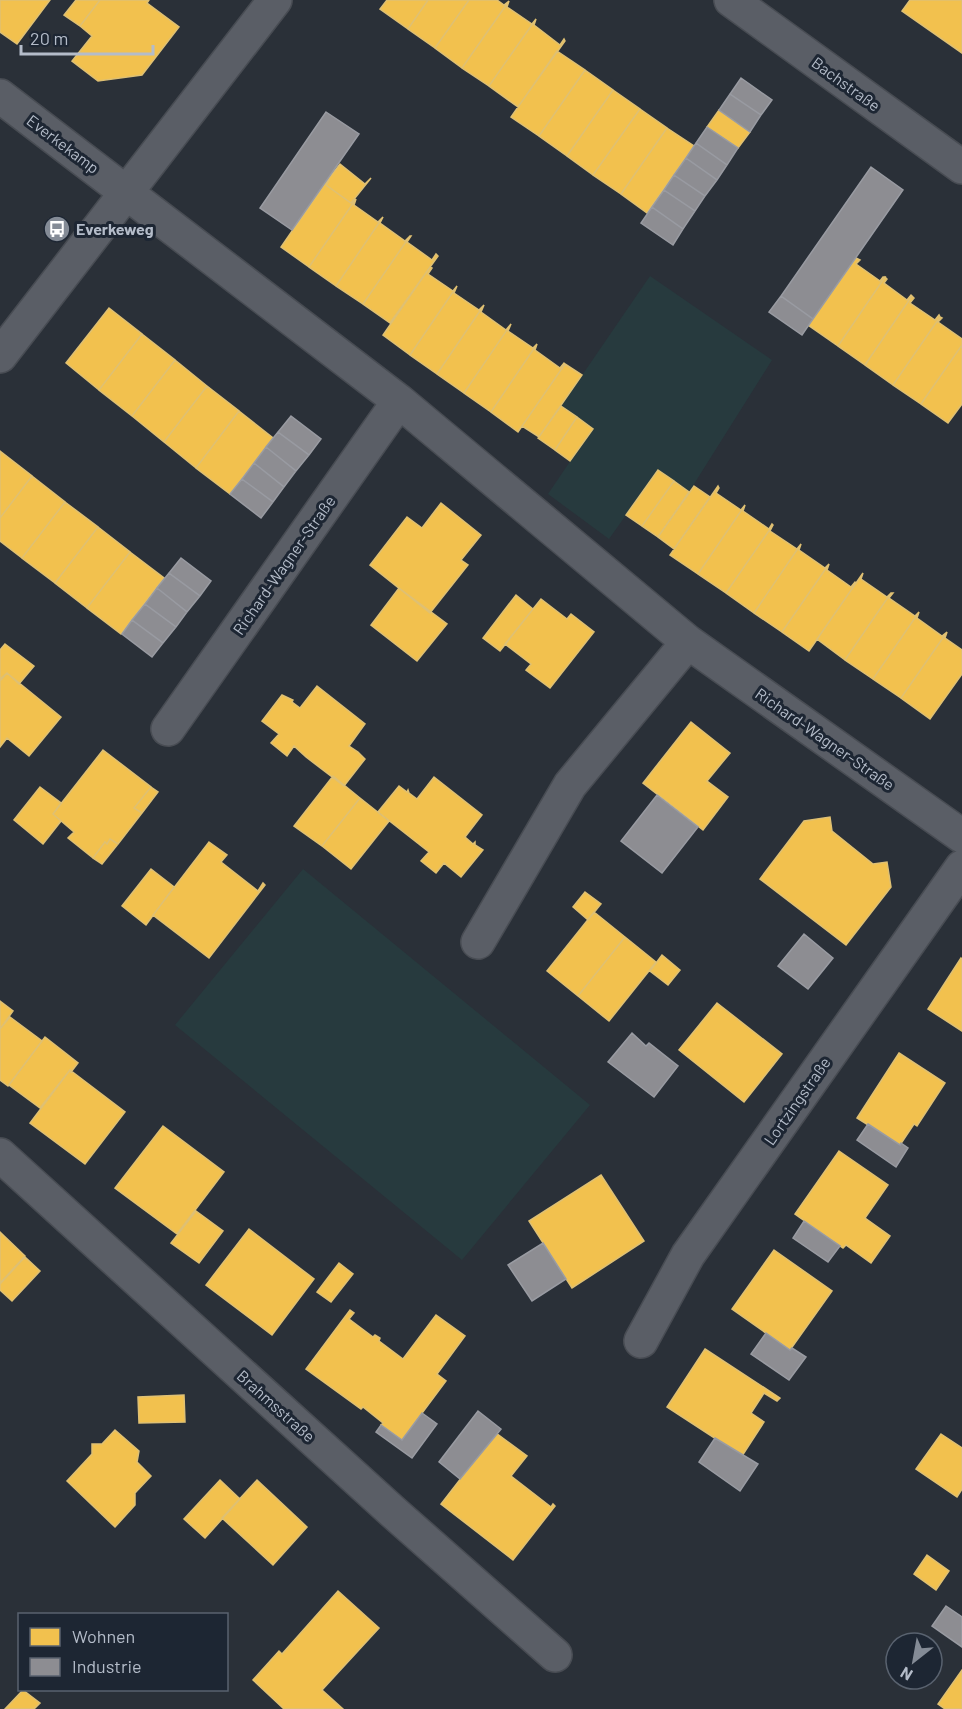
<svg xmlns="http://www.w3.org/2000/svg" width="962" height="1709" viewBox="0 0 962 1709" font-family="Barlow,sans-serif">
<style>
.grass{fill:#273a3e}
.homes{fill:#f2c14e;stroke:#dfc073;stroke-width:1.5}
.industry{fill:#8d8d92;stroke:#999ba2;stroke-width:1.5}
.lines{fill:none;stroke-linecap:round;stroke-linejoin:round}
.minor-casing{stroke:#484c53;stroke-width:36}
.minor{stroke:#5a5e66;stroke-width:33}
.labels{text-anchor:middle;stroke-width:6;stroke-linejoin:round;paint-order:stroke}
.street-label{font-size:16px;fill:#b4bcc9;stroke:#1d2633}
.poi-label{font-size:16px;font-weight:bold;fill:#b4bcc9;stroke:#1d2633;text-anchor:start}
</style>
<rect width="100%" height="100%" fill="#2a3038"/>
<path class="grass" d="M650 276 772 360 689 492 658 470 609 539 548 494 592 429 561 406Z
M303 869 590 1105 462 1260 175 1025Z"/>
<path class="homes" d="M0 0H50L17 44 0 32Z
M76 0H100L80 26 64 15Z
M100 0H149L147 3 179 27 142 75 98 81 72 61 92 36 80 26Z
M387 0H428L408 29 380 9Z
M428 0H469L435 48 408 29Z
M469 0H497L504 5 509 1 462 68 435 48Z
M910 0H962V53L902 11Z
M509 1 507 7 532 24 536 19 489 86 462 68Z
M536 19 534 25 560 45 564 39 565 41 518 107 489 86Z
M557 51 585 70 539 136 511 117Z
M585 70 613 90 567 156 539 136Z
M613 90 640 109 593 175 567 156Z
M640 109 667 128 621 194 593 175Z
M719 110 750 132 738 148 707 127Z
M667 128 694 146 647 213 621 194Z
M340 164 365 184 371 178 351 203 326 185 329 180 328 179Z
M328 179 329 180 326 185 351 203 356 199 309 267 281 247Z
M356 199 354 205 378 222 383 217 336 286 309 267Z
M383 217 380 223 405 241 410 236 363 304 336 286Z
M410 236H411L407 242 432 260 436 254 438 256 390 323 363 304Z
M856 258 860 260 856 264 880 281 883 277H885L838 346 808 325Z
M430 267 432 268 428 274 453 291 457 286 410 355 383 335Z
M885 277 887 279 884 283 907 300 911 295 912 296 865 365 838 346Z
M457 286 454 293 479 310 484 305 437 374 410 355Z
M912 296 914 298 910 303 935 320 939 315 940 317 893 385 865 365Z
M484 305 481 312 506 330 511 324 464 393 437 374Z
M109 308 142 334 99 390 66 363Z
M940 317 942 318 938 322 962 339V345L921 404 893 385Z
M511 324 508 331 533 348 537 344 491 412 464 393Z
M142 334 175 360 132 416 99 390Z
M537 344 535 350 560 368 564 363 565 364 518 432 491 412Z
M962 345V404L948 423 921 404Z
M175 360 207 386 164 442 132 416Z
M565 364 582 375 539 437 522 426Z
M207 386 239 411 196 468 164 442Z
M561 406 577 417 555 450 538 438Z
M239 411 273 438 230 494 196 468Z
M577 417 593 429 570 461 555 450Z
M0 451 32 476 0 518Z
M658 470 674 481 642 526 626 515Z
M32 476 65 502 22 558 0 541V518Z
M674 481 689 492 658 537 642 526Z
M694 486 710 497 674 549 658 537Z
M718 486 719 488 716 493 741 510 745 505 698 574 670 555Z
M65 502 98 527 55 583 22 558Z
M441 503 481 535 461 560 468 565 430 613 370 565 407 517 422 528Z
M745 505 743 511 769 529 772 524 773 525 726 593 698 574Z
M773 525 770 531 797 549 801 544 754 613 726 593Z
M98 527 130 552 87 608 55 583Z
M801 544 799 550 825 568 829 564 782 632 754 613Z
M130 552 164 578 121 634 87 608Z
M829 564 827 570 851 587 855 582 856 583 809 651 782 632Z
M863 573 861 579 887 597 891 593 845 660 817 639Z
M399 588 447 624 417 661 371 625Z
M891 593H893L889 598 915 616 919 612 873 679 845 660Z
M516 595 533 609 500 651 483 638Z
M541 599 567 619 571 614 594 632 550 688 526 670 531 664 505 644Z
M919 612 917 618 942 636 947 632 901 698 873 679Z
M947 632 945 638 962 650V674L930 719 901 698Z
M5 644 34 666 19 684 7 673 0 679V650Z
M7 673 61 717 29 756 7 738 0 747V681Z
M317 686 365 724 349 746 358 752 365 759 344 786 306 757 294 746 287 756 271 743 279 734 262 721 282 695 293 700 292 702 300 708Z
M691 722 730 753 707 781 728 797 703 830 643 783Z
M103 750 151 787 134 808 142 813 118 844 110 839 107 844 105 842 93 858 68 838 74 832 53 814Z
M333 776 360 798 322 846 294 826Z
M434 777 482 815 465 837 473 844 475 842V845L483 850 461 877 444 863 436 873 421 861 429 852 378 812 399 786 407 792 408 790 409 793 417 799Z
M40 787 61 803 53 814 61 821 43 844 14 820Z
M151 787 158 792 142 813 134 808Z
M360 798 389 821 351 869 322 846Z
M830 817 832 831 873 864 887 862 891 887 846 945 760 879 804 821Z
M110 839 118 844 102 864 93 858 105 842 107 844Z
M209 842 227 855 221 862 258 891 263 883 265 885 209 958 153 915Z
M151 869 174 887 146 925 122 906Z
M585 892 601 904 588 920 573 907Z
M594 912 625 937 578 996 547 971Z
M625 937 656 962 609 1021 578 996Z
M662 955 680 970 668 985 650 971Z
M961 958 962 959V1031L928 1009Z
M0 1001 13 1011 0 1029Z
M717 1003 782 1054 744 1102 679 1050Z
M10 1017 42 1041 8 1086 0 1080V1029Z
M45 1037 78 1063 71 1072 70 1070 40 1108 9 1085Z
M899 1053 945 1083 917 1126 914 1124 900 1145 857 1118Z
M70 1070 125 1112 85 1164 30 1123Z
M163 1126 224 1172 177 1234 115 1188Z
M839 1151 888 1185 865 1218 890 1236 871 1263 846 1245 843 1248 840 1246 795 1214Z
M601 1175 644 1241 572 1288 529 1221Z
M196 1211 223 1231 199 1263 171 1243Z
M249 1229 314 1279 272 1335 206 1285Z
M0 1232 25 1256 0 1283Z
M774 1250 832 1291 790 1350 732 1309Z
M25 1257 40 1271 12 1301 0 1290V1284Z
M339 1263 353 1274 331 1302 317 1292Z
M350 1310 354 1313 349 1319 373 1337 375 1335 380 1338 379 1341 403 1359 436 1315 465 1336 437 1374 446 1381 402 1440 381 1425 383 1423 363 1407 361 1409 306 1369Z
M705 1349 780 1398 777 1401 764 1393 751 1413 764 1422 742 1456 667 1407Z
M184 1395 185 1422 139 1423 138 1397Z
M115 1430 139 1451 137 1462 151 1476 135 1493V1505L115 1527 67 1481 92 1454V1444H102Z
M496 1433 527 1456 511 1476 551 1507 553 1504 555 1506 513 1560 441 1504Z
M941 1434 962 1448V1489L957 1497 916 1469Z
M220 1480 240 1499 205 1538 184 1519Z
M257 1480 307 1527 273 1565 222 1518Z
M927 1555 949 1571 936 1590 914 1574Z
M338 1591 379 1628 322 1690 343 1709H284L253 1680 279 1651 282 1654Z
M962 1670V1709H945L938 1704Z
M23 1690 40 1703 34 1709H5Z"/>
<path class="industry" d="M741 78 772 100 761 115 730 94Z
M730 94 761 115 750 132 719 110Z
M326 112 359 134 292 230 260 208Z
M707 127 738 148 727 165 696 143Z
M696 143 727 165 717 180 686 158Z
M686 158 717 180 705 196 674 175Z
M871 167 903 190 813 319 781 296Z
M674 175 705 196 695 211 664 190Z
M664 190 695 211 683 229 652 207Z
M652 207 683 229 673 245 641 223Z
M781 296 813 319 802 335 769 312Z
M291 416 321 439 309 455 278 432Z
M278 432 309 455 296 471 266 447Z
M266 447 296 471 284 487 254 463Z
M254 463 284 487 273 502 242 479Z
M242 479 273 502 261 518 230 494Z
M181 558 211 581 200 596 169 573Z
M169 573 200 596 187 612 157 588Z
M157 588 187 612 176 627 145 604Z
M145 604 176 627 163 643 132 620Z
M132 620 163 643 152 657 122 634Z
M657 795 698 827 662 873 621 841Z
M804 934 833 958 808 989 778 966Z
M632 1033 646 1046 649 1043 678 1066 654 1097 608 1062Z
M868 1124 900 1145 901 1143 908 1148 896 1167 857 1140Z
M804 1221 840 1246 828 1262 793 1238Z
M543 1243 566 1279 532 1301 508 1265Z
M766 1333 790 1350 792 1348 806 1357 789 1380 751 1354Z
M478 1411 501 1429 460 1479 439 1462Z
M422 1413 437 1424 412 1458 376 1432 381 1425 402 1440Z
M715 1438 758 1464 740 1491 699 1462Z
M946 1606 962 1617V1647L932 1626Z"/>
<g class="lines">
<g class="minor-casing">
<path id="minor" d="M731 0 962 167
M0 96 399 401 688 642 962 836
M0 356 275 0
M168 729 399 401
M478 942 570 785 688 642
M0 1155 392 1511 555 1655
M641 1341 688 1255 962 867"/>
</g>
<use href="#minor" class="minor"/>
</g>
<defs>
<g id="bus-disc" transform="scale(1.35)"><circle r="9.5" fill="#848b96" stroke="#1d2633"/><path d="M-5-6H5V4H4V6H2V4H-2V6H-4V4H-5ZM-3.5-4V0h7V-4ZM-3.5 1.2v1.5H-2V1.2ZM2 1.2v1.5H3.5V1.2Z" fill="#fff"/></g>
</defs>
<g fill-rule="evenodd">
<use href="#bus-disc" x="57" y="229"/>
</g>
<g class="labels">
<g class="street-label">
<text transform="translate(846 84) rotate(36)" y="6">Bachstraße</text>
<text transform="translate(63 144) rotate(37)" y="6">Everkekamp</text>
<text transform="translate(284 565) rotate(-55)" y="6">Richard-Wagner-Straße</text>
<text transform="translate(825 739) rotate(35)" y="6">Richard-Wagner-Straße</text>
<text transform="translate(797 1101) rotate(-55)" y="6">Lortzingstraße</text>
<text transform="translate(276 1406) rotate(42)" y="6">Brahmsstraße</text>
</g>
<g class="poi-label">
<text x="76" y="235">Everkeweg</text>
</g>
</g>
<rect x="18" y="1613" width="210" height="78" fill="#1d2633" stroke="#59626f" stroke-width="1.5"/>
<rect x="30" y="1628" width="30" height="18" fill="#f2c14e" stroke="#59626f" stroke-width="1.5"/>
<text x="72" y="1643" font-size="18" fill="#b4bcc9">Wohnen</text>
<rect x="30" y="1658" width="30" height="18" fill="#8d8d92" stroke="#59626f" stroke-width="1.5"/>
<text x="72" y="1673" font-size="18" fill="#b4bcc9">Industrie</text>
<g transform="translate(914 1661) rotate(211)"><circle r="28" fill="#1d2633" stroke="#59626f" stroke-width="1.5"/>
<path d="M0-4.5L10 22L0 15L-10 22Z" fill="#848b96"/>
<text y="-9" font-size="16" font-weight="bold" text-anchor="middle" fill="#b4bcc9">N</text>
</g>
<path d="M21 45v9h132v-9" fill="none" stroke="#b4bcc9" stroke-width="3"/>
<text x="30" y="45" font-size="18" fill="#b4bcc9" stroke="#1d2633" stroke-width="4.5" paint-order="stroke">20 m</text>
</svg>
